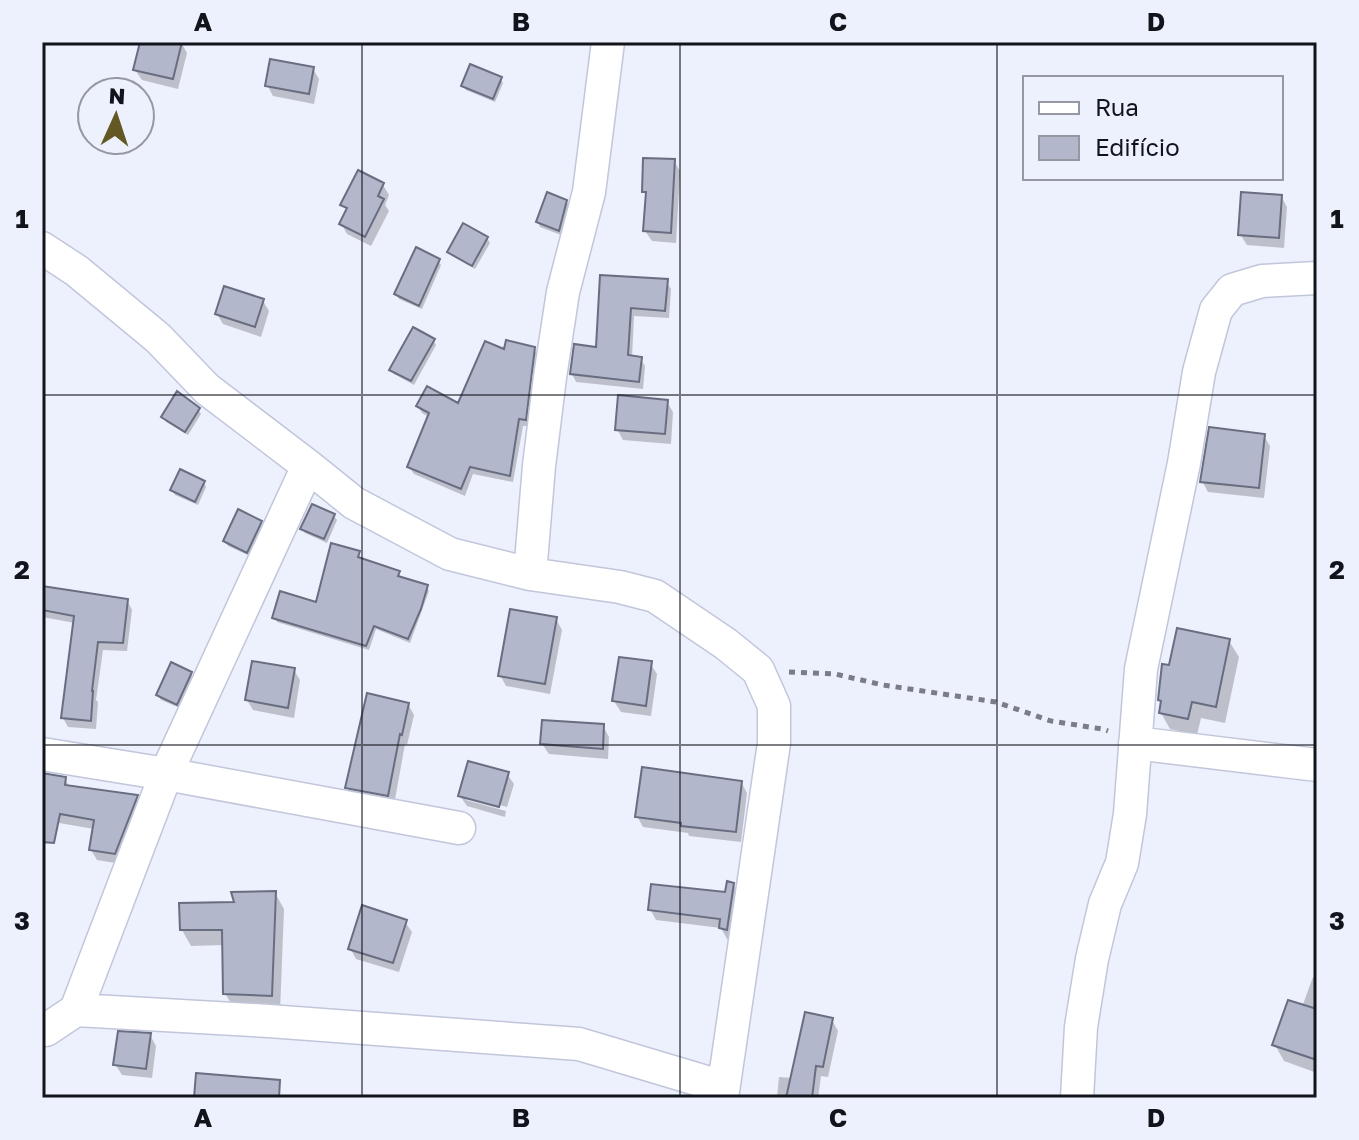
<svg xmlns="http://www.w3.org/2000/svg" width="1359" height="1140" viewBox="0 0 1359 1140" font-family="'Golos Text',sans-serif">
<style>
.shadow{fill:#0003}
.building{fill:#b3b7cc;stroke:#696d80;stroke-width:2}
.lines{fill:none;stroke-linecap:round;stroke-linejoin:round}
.street-casing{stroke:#c1c6db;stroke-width:35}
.path{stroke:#7a7c86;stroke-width:5;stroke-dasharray:6 6;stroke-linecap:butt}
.street{stroke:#fff;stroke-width:32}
.grid{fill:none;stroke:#12141b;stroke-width:2;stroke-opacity:0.55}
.neatline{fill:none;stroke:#12141b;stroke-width:3}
.grid-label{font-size:26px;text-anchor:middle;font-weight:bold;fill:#12141b}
</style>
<rect width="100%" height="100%" fill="#edf0fd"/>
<path class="shadow" d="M142 42H181L187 53 178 89 142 80 135 70Z
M313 69 319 79 314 104 273 96 267 85Z
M500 78 503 83 495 102 466 90 464 85Z
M674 161 680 171 676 243 652 241 645 231 648 199 644 192Z
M383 185 389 195 385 205 389 211 371 246 347 234 341 223 347 212 343 205Z
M1281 196 1287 207 1284 248 1247 245 1240 234Z
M566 201 569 206 561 235 540 227 538 222Z
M487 238 490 243 475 269 452 256 450 252Z
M438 261 441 265 422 309 399 299 396 294Z
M602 277 666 281 671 289 669 318 634 316 632 358H640L645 366 643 389 576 382 572 374 598 349Z
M263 301 269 311 261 337 223 324 217 314Z
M433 340 436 345 414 385 394 374 391 370Z
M534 349 538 356 529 426H523L513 482 473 474 465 496 414 474 409 467 429 417 422 413 418 406 459 405 506 352Z
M667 402 673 412 671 444 623 440 617 429Z
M198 409 201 414 188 435 166 422 163 417Z
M1264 436 1270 446 1264 498 1208 492 1202 481Z
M204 483 206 487 198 505 175 495 172 490Z
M334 516 337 520 327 543 305 533 302 529Z
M260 522 263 527 250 556 228 546 225 541Z
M358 552 361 560 399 572 401 579 426 587 429 591 410 643 376 629 369 650 277 622 274 617 317 605Z
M42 588 127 600 132 610 127 651 103 650 96 700 98 702 96 729 68 727 63 718 75 623 42 617Z
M556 619 562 630 550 694 506 686 500 675Z
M1229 641 1239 657 1225 723 1201 718 1197 735 1170 729 1161 713 1163 705 1160 700 1171 667Z
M650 663 657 674 651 716 621 712 614 701Z
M294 670 300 680 294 718 253 710 247 700Z
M191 674 193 678 180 708 161 700 158 695Z
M408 704 414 715 407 745 405 744 394 805 353 798 347 787Z
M603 726 609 737 608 759 549 754 542 744Z
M507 774 514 784 507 807 466 796V800L506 811 505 817 467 806 460 796Z
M42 775 65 779 70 788 136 797 142 807 121 864 97 860 91 850 94 829 42 820Z
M741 782 747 793 741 842 689 836 688 833 643 827 637 816Z
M733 884 739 895 733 940 727 939 721 928 656 920 650 909 727 894Z
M275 893 284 909 280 1012 234 1009 225 993 224 945 191 946 182 930 236 904Z
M405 922 412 932 399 972 356 959 350 948Z
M1313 977 1317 979V1073L1284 1061 1275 1045 1302 1007Z
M832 1020 838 1031 828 1077 821 1076 818 1098H777L779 1077 792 1078Z
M150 1035 156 1046 152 1078 122 1075 115 1064Z"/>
<path class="building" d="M140 42H182L173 79 133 70Z
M270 59 314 67 309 94 265 86Z
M470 64 502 77 493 99 461 86Z
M643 158 675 159 671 233 643 231 646 192H642Z
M358 170 384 183 378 196 384 199 365 237 339 224 347 208 340 205Z
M547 192 567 200 559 231 536 222Z
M1241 192 1282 195 1279 238 1238 235Z
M463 223 488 237 472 266 447 252Z
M416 247 440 259 419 306 394 294Z
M600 275 668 279 665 311 631 308 628 355 642 357 639 382 570 374 574 344 596 347Z
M224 286 264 299 255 327 215 314Z
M413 327 435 339 411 381 389 370Z
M506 340 535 347 526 420 519 419 510 476 470 467 461 489 407 467 429 413 416 406 427 386 458 403 485 341 504 349Z
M177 391 200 408 185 432 161 417Z
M618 395 668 400 665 434 615 430Z
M1209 427 1265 434 1259 488 1200 482Z
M180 469 205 481 195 502 170 490Z
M312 504 335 514 324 539 300 529Z
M238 509 262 521 247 553 223 541Z
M331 543 360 551 358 557 400 571 398 576 428 585 421 609 408 639 374 626 366 646 272 618 280 591 316 602Z
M42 586 128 599 123 643 98 642 92 691H93L91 721 61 718 74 616 42 610Z
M510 609 557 617 545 684 498 676Z
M1177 628 1230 639 1216 707 1192 702 1188 719 1159 713 1161 701 1158 700 1162 664 1169 665Z
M619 657 652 661 646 706 612 701Z
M252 661 295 668 288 708 245 700Z
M171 662 192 672 177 705 156 695Z
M367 693 409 703 402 735 400 734 388 796 345 788Z
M542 720 604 724 603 749 540 744Z
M468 761 509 772 499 807 458 796Z
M642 767 742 781 736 832 681 826V823L635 817Z
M42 773 66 777 65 785 138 795 115 854 89 850 94 820 60 814 54 843 42 842Z
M727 881 734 883 727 930 719 928 720 919 648 910 651 884 725 892Z
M276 891 272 996 223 994 222 930H180L179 903 234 902 231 892Z
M362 905 407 920 393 963 348 949Z
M1288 1000 1317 1009V1060L1272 1045Z
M805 1012 833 1018 823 1067 816 1066 812 1098H786Z
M118 1031 151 1033 146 1069 113 1065Z
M196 1073 280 1080 279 1098H194Z"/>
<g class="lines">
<g class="street-casing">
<path id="street" d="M42 248 77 271 158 338 207 389 308 466 354 503 450 554 530 574 620 587 655 596 726 644 758 670 774 706V743L722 1098
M530 574 539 466 550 377 563 292 589 192 608 42
M1135 743 1317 765
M42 754 166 774 459 828
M76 1010 166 774 308 466
M42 1030H46L76 1010 269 1021 579 1044 723 1087
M1077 1098 1081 1027 1092 959 1105 904 1122 863 1130 814 1141 669 1184 463 1199 372 1216 310 1232 290 1262 281 1317 278"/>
</g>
<path class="path" d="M789 672 835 674 883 685 996 702 1051 721 1102 729 1108 731"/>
<use href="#street" class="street"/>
</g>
<path class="grid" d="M362 42V1098M680 42V1098M997 42V1098M42 395H1317M42 745H1317"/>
<rect width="1359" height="1140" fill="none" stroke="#edf0fd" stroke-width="88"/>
<rect x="1023" y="76" width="260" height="104" fill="#edf0fd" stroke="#9598a3" stroke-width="2"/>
<rect x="1039" y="102" width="40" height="12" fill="#ffffff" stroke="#9598a3" stroke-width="2"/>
<text x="1095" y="116" font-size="24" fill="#12141b">Rua</text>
<rect x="1039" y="136" width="40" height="24" fill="#b3b7cc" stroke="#9598a3" stroke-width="2"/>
<text x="1095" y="156" font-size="24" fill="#12141b">Edifício</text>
<g transform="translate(116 116) rotate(3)"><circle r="38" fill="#edf0fd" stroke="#9598a3" stroke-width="2"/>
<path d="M0-6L14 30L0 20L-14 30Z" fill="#635824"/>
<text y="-12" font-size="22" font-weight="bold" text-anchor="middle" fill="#12141b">N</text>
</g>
<rect x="44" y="44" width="1271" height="1052" class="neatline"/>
<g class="grid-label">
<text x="203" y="31">A</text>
<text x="521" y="31">B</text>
<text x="838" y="31">C</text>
<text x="1156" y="31">D</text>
<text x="22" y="228">1</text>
<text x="1337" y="228">1</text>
<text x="22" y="579">2</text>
<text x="1337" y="579">2</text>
<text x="22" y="930">3</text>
<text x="1337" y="930">3</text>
<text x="203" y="1127">A</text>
<text x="521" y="1127">B</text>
<text x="838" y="1127">C</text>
<text x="1156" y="1127">D</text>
</g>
</svg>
